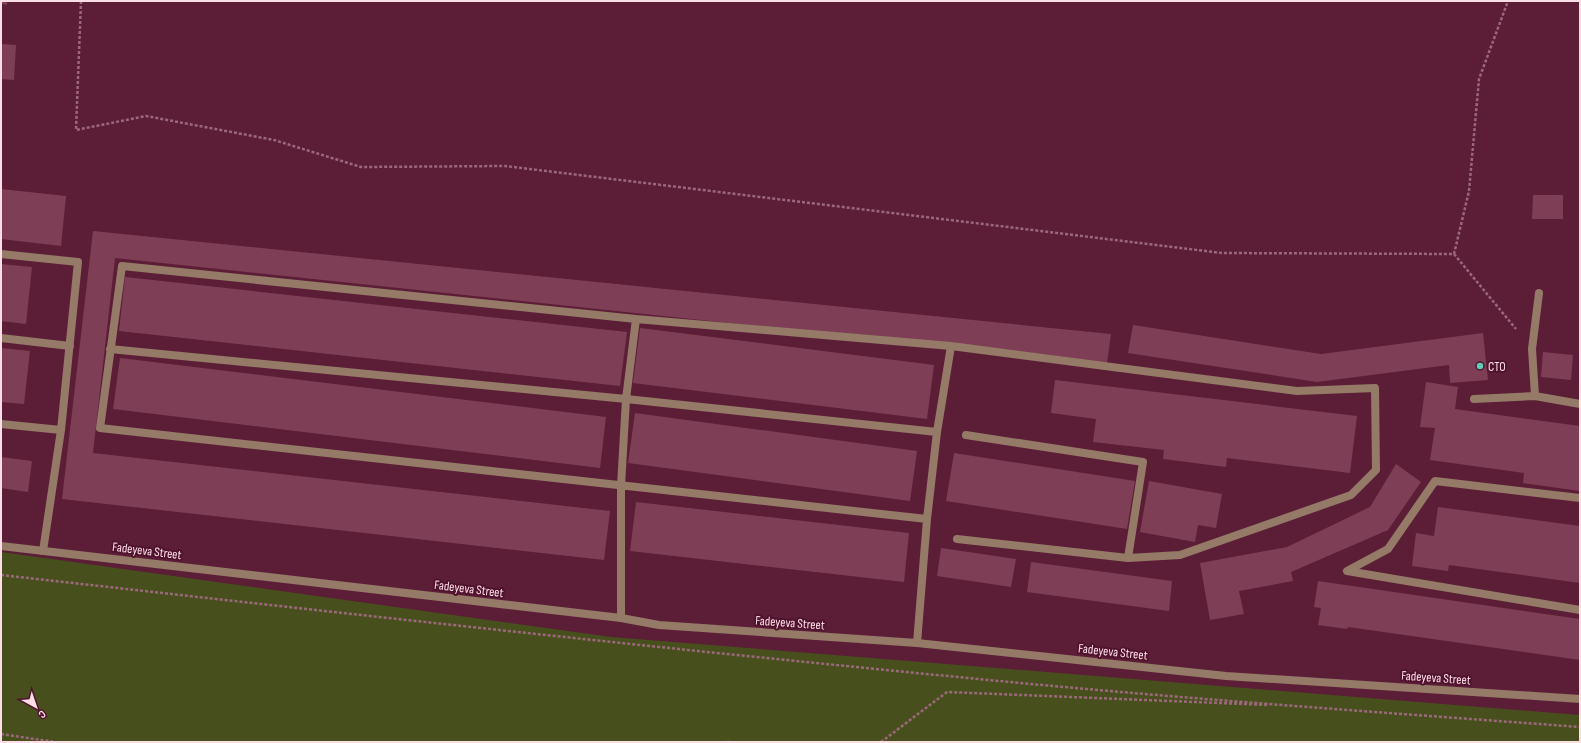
<svg xmlns="http://www.w3.org/2000/svg" width="1581" height="743" viewBox="0 0 1581 743" font-family="'Sofia Sans Condensed',sans-serif">
<style>
.green{fill:#47501d}
.building{fill:#7e3e55}
.lines{fill:none;stroke-linecap:round;stroke-linejoin:round}
.path{stroke:#9b687b;stroke-width:2.5;stroke-dasharray:3 2;stroke-linecap:butt}
.lane{stroke:#947a67;stroke-width:8}
.street{stroke:#947a67;stroke-width:8}
.poi-dot{fill:#5eceb8;stroke:#50132d;stroke-width:1.5}
.labels{text-anchor:middle;stroke-width:4;stroke-linejoin:round;paint-order:stroke}
.poi-label{font-size:13px;fill:#fddde6;stroke:#50132d;text-anchor:start}
.street-label{font-size:13px;fill:#fddde6;stroke:#50132d}
</style>
<rect width="100%" height="100%" fill="#5c1e37"/>
<path class="green" d="M1 552 611 637 1580 715V742H1Z"/>
<path class="building" d="M1 1H7V5L1 4Z
M1 44 16 45 14 80 1 79Z
M1 189 66 196 61 246 1 239Z
M1533 195H1563V219H1532Z
M93 231 1111 334 1107 363 115 258 93 453 610 511 604 560 62 499Z
M1 264 32 267 26 324 1 321Z
M125 277 627 332 620 386 119 331Z
M1133 325 1321 354 1483 333 1488 380 1450 383 1449 365 1317 382 1128 353Z
M640 328 934 365 927 419 633 383Z
M1 348 30 351 24 404 1 402Z
M1543 352 1573 355 1571 380 1541 377Z
M120 358 606 417 600 468 113 409Z
M1055 380 1357 416 1350 473 1227 458 1226 467 1163 459 1164 450 1093 442 1096 419 1051 413Z
M1426 382 1458 387 1455 409 1580 426V491L1523 483 1524 473 1430 460 1435 428 1420 427Z
M635 413 917 451 910 501 628 463Z
M954 453 1135 481 1127 529 946 501Z
M1 457 32 461 28 492 1 488Z
M1396 464 1421 482 1388 530 1291 572 1293 581 1239 591 1244 614 1210 620 1200 563 1287 547 1370 507Z
M1149 481 1222 494 1216 528 1198 525 1195 542 1140 532Z
M636 502 909 533 904 582 630 551Z
M1438 507 1580 526V583L1449 565 1448 571 1412 566 1416 533 1434 536Z
M941 548 1016 559 1011 587 937 576Z
M1031 562 1172 581 1169 611 1027 592Z
M1318 581 1580 619V660L1348 627 1347 629 1318 625 1321 608 1314 607Z"/>
<g class="lines">
<path class="path" d="M81 1 76 130 146 116 274 140 361 167 505 166 1222 253 1454 254 1469 191 1479 79 1508 1
M1454 254 1516 329
M1 575C323 611 645 647 968 678 1172 698 1376 712 1580 727
M1 734 55 742
M727 742H732
M881 742 947 692 1269 705"/>
<path class="lane" d="M1 254 78 262 61 430 43 551
M1 338 70 346
M110 349 626 399 937 432
M1535 396 1532 349 1539 293
M1474 399 1535 396 1580 404
M1 424 61 430
M966 435 1143 462 1128 558
M1580 498 1435 481 1388 549 1347 571 1580 610
M927 519 100 428 122 266 636 319 951 346 1297 391 1375 388 1376 470 1351 495 1180 555 1128 558 957 539
M621 618V486L626 399 636 319
M917 643 927 519 937 432 951 346"/>
<path class="street" d="M1 546 621 618 659 625 917 643 1226 676 1580 699"/>
</g>
<circle class="poi-dot" cx="1480" cy="366" r="4"/>
<g class="labels">
<g class="poi-label">
<text x="1488" y="371">СТО</text>
</g>
<g class="street-label">
<text transform="translate(147 550) rotate(7)" y="5">Fadeyeva Street</text>
<text transform="translate(469 588) rotate(7)" y="5">Fadeyeva Street</text>
<text transform="translate(790 622) rotate(4)" y="5">Fadeyeva Street</text>
<text transform="translate(1113 651) rotate(6)" y="5">Fadeyeva Street</text>
<text transform="translate(1436 677) rotate(4)" y="5">Fadeyeva Street</text>
</g>
</g>
<rect width="1581" height="743" fill="none" stroke="#fddde6" stroke-width="4"/>
<g transform="translate(36 707) rotate(140)" stroke="#50132d" stroke-width="3" paint-order="stroke">
<path d="M0-3L7 15L0 10L-7 15Z" fill="#fddde6"/>
<text y="-6" font-size="11" font-weight="bold" text-anchor="middle" fill="#fddde6">С</text>
</g>
</svg>
